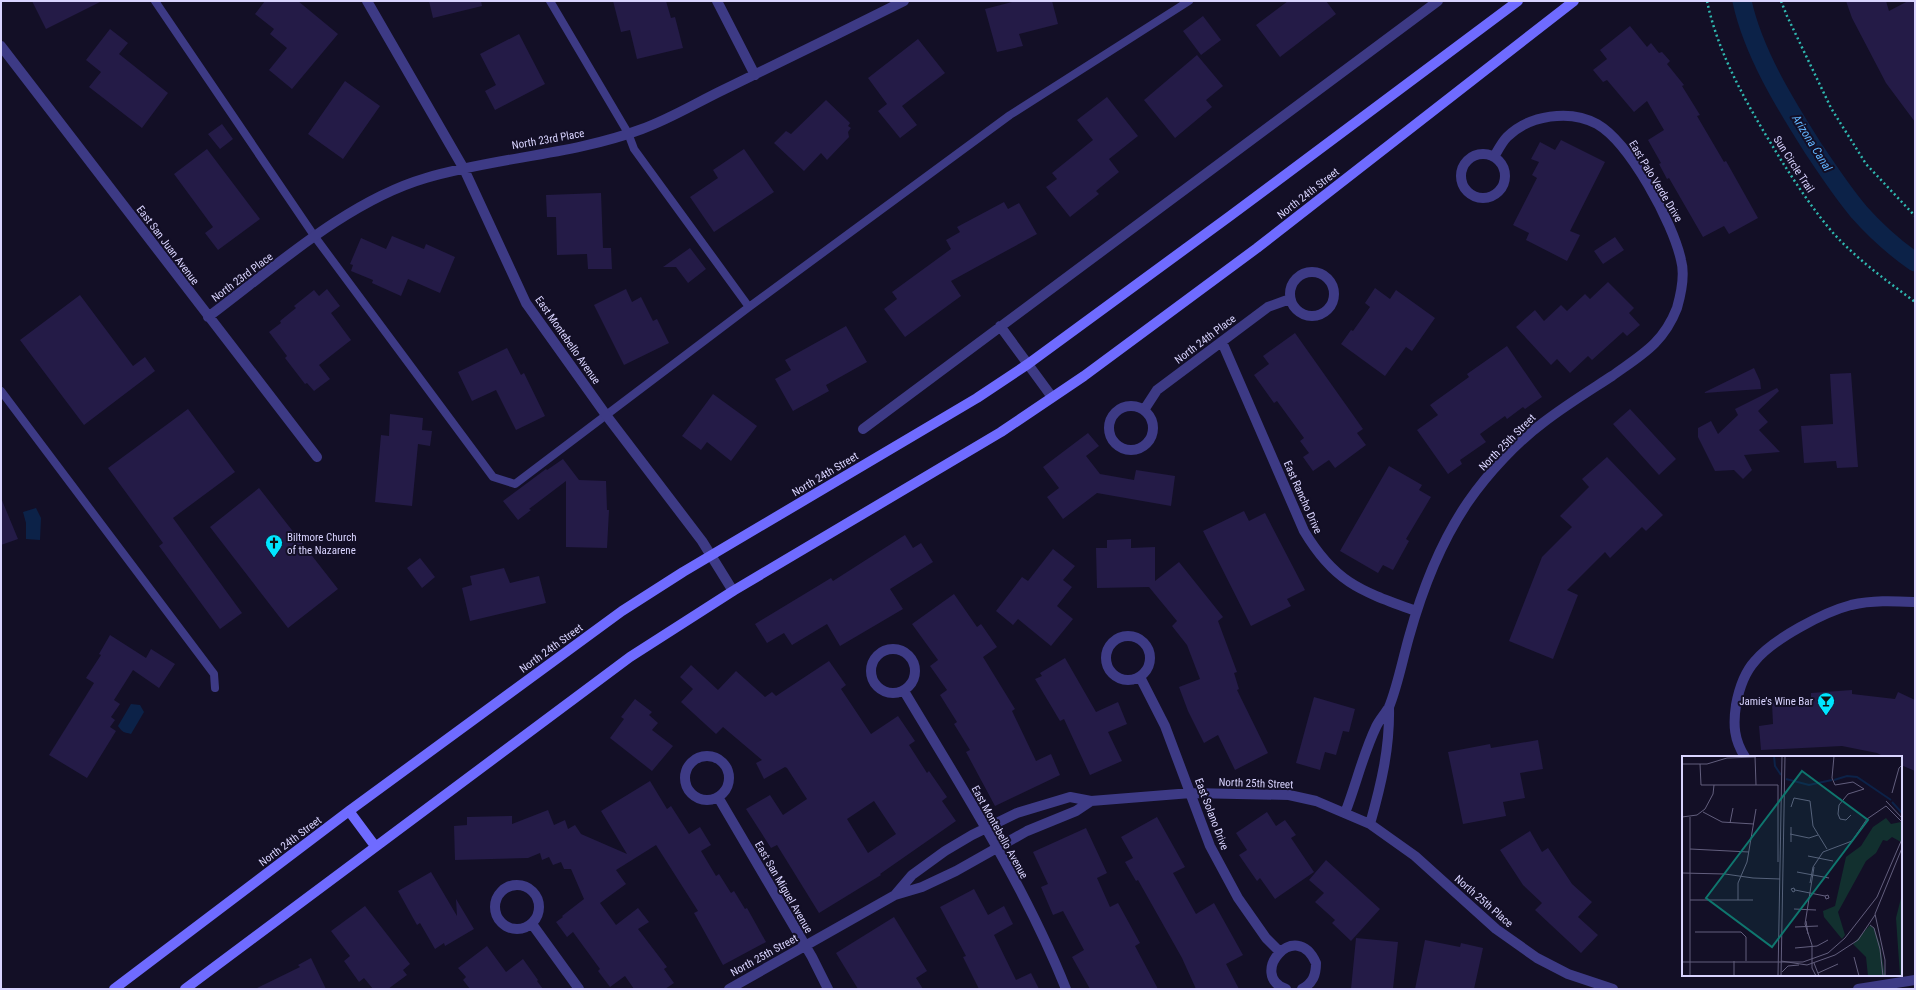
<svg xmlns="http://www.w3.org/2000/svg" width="1916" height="990" viewBox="0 0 1916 990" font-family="'Roboto Condensed',sans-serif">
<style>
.water{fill:#0c2248}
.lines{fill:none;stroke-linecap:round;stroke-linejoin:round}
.canal{stroke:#0c2248;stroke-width:19}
.building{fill:#241b47;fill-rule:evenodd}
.path{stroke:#2fb8b0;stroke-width:2.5;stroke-dasharray:2 3;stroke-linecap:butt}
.service{stroke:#3d3a85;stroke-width:8}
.minor{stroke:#3d3a85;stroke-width:10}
.secondary{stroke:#6f6bff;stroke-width:10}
.labels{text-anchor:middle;stroke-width:4;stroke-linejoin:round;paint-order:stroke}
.street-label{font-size:11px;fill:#d9d4ff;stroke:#130f26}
.poi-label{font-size:11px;fill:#d9d4ff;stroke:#130f26;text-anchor:start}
.water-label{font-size:12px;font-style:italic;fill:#62b6ff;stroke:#130f26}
.inset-river{fill:none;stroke:#0c2248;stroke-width:2}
.inset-road{fill:none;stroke:#625e7d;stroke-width:1}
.view{fill:#0f766e;fill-opacity:0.15;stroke:#0f766e;stroke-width:2}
.inset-edge{fill:none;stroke:#d9d4ff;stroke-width:2}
</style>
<rect width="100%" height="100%" fill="#130f26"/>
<path class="water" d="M36 508 41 518 40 540 26 539V523L23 512Z
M131 704 140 705 144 712 131 734C124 732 123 733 118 726Z"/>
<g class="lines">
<path class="canal" d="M1742 1C1753 52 1785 104 1813 148 1827 169 1842 192 1859 212 1875 230 1895 248 1915 262"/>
</g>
<path class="building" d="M32 1H102L46 29Z
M265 1H298L338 34 292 89 269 70 287 48 270 34 274 29 255 14Z
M429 1H481L482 6 433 18Z
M613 1H666L671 18 675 17 683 48 637 59 630 30 621 32Z
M1016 1H1052L1058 24 1019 34 1023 46 997 52 985 9Z
M1288 1H1326L1336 14 1280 57 1256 25Z
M1846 1H1886L1889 11 1908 1H1915V122L1886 83 1852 18Z
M1203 16 1221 40 1201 55 1183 31Z
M1630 26 1647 47 1651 43 1659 53 1662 52 1670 61 1667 64 1684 85 1682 86 1700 115 1697 116 1724 162 1726 161 1758 218 1729 234 1724 226 1703 237 1669 178 1667 179 1659 164 1661 163 1648 140 1664 130 1647 101 1634 112 1607 80 1603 82 1593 70 1607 59 1600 50Z
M110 29 128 43 119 54 168 93 142 128 89 87 101 72 86 60Z
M519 34 545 84 495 110 485 91 496 85 480 54Z
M918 39 945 73 902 106 917 125 900 138 878 111 887 104 868 78Z
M1197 55 1223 86 1206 100 1212 107 1175 138 1144 100Z
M345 81 380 106 343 159 308 134Z
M1107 97 1138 136 1109 159 1119 172 1096 191 1099 194 1070 217 1046 187 1057 179 1052 173 1093 140 1077 120Z
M826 100 850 123 848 126 851 128 848 132 849 137 827 160 821 153 804 171 774 143 786 131 791 134Z
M222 124 233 139 220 149 208 134Z
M1561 140 1605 162 1570 231 1580 235 1567 261 1526 240 1529 233 1513 225 1537 178 1532 175 1539 162 1531 159 1540 142 1555 150Z
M207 149 260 219 218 250 205 233 213 227 174 174Z
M744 149 774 192 714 232 690 197 718 178 713 170Z
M601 193 603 248H611L612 269H588L587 254 557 255 556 217H547L546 195Z
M1004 202 1008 209 1019 203 1037 234 951 281 961 296 905 337 884 309 897 299 892 292 951 249 946 240 960 232 957 227Z
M392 236 424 249 426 244 455 257 440 293 408 279 401 296 372 283 373 280 351 271 353 265 350 264 361 238 386 249Z
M1615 237 1624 250 1603 264 1594 251Z
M690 248 706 269 688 283 676 267H663Z
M1608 282 1634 308 1629 313 1640 325 1627 336 1623 332 1592 360 1588 356 1570 373 1557 359 1551 365 1516 327 1535 310 1544 321 1561 305 1567 311 1585 294 1590 299Z
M1375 288 1390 299 1396 290 1435 318 1412 351 1406 347 1385 376 1341 344 1351 330 1353 331 1370 307 1365 303Z
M327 289 340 306 331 313 351 340 319 365 330 379 314 391 307 383 305 384 285 358 287 356 269 332 281 323 280 321 296 308 294 306 314 290 319 296Z
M626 289 632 302 641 297 653 321 657 319 669 343 624 365 594 305Z
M80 295 133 366 145 357 155 371 84 425 20 340Z
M846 326 867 362 826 385 829 391 793 411 775 379 791 370 785 360Z
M1295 333 1363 429 1357 433 1366 445 1335 468 1329 460 1313 471 1303 457 1309 453 1300 441 1304 438 1277 401 1274 403 1254 375 1269 364 1263 356Z
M1507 346 1542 397 1525 409 1523 407 1507 419 1505 416 1480 434 1486 442 1460 460 1462 464 1448 474 1417 430 1438 415 1430 405 1469 377 1467 374Z
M507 348 521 375 524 373 545 416 516 430 496 390 472 401 458 372Z
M1754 368 1760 381 1761 389 1703 393Z
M1851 373 1858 467 1837 468 1836 461 1804 463 1801 426 1833 424 1830 374Z
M1777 388 1779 391 1758 411 1768 422 1759 430 1780 452 1744 455 1752 470 1743 479 1734 470 1715 471 1698 437V428L1711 421 1718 434 1738 415 1735 409Z
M713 394 757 426 731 461 707 442 701 450 682 436Z
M188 409 235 472 173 518 242 613 220 629 159 546 163 543 108 468Z
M1630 409 1676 459 1659 475 1613 424Z
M390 414 423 418 422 430 432 431 430 446 418 444 412 506 375 502 381 435 389 436Z
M1088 433 1099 446 1086 456 1100 474 1134 480 1136 470 1175 476 1171 506 1097 493 1063 519 1047 497 1059 488 1043 467Z
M1607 457 1663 515 1646 531 1642 527 1610 558 1605 552 1567 590 1578 595 1553 659 1509 641 1542 557 1572 527 1560 516 1589 487 1582 479Z
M563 459 579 480 606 481 607 510H609L607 548 566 547V481L529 509 531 510 518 520 503 501 546 469 547 470Z
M1389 466 1422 485 1419 490 1431 497 1406 539 1409 541 1393 570 1383 565 1378 573 1340 551Z
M259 488 338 589 288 628 210 527Z
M1 498 18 539 1 545Z
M1244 511 1249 521 1265 513 1305 590 1287 599 1291 606 1251 626 1203 531Z
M905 535 913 548 921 543 933 562 890 589 903 609 840 646 827 624 792 645 784 633 767 643 755 624 831 578 833 581Z
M1131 539V548L1155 547V581L1179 562 1223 617 1218 621 1237 672 1234 673 1239 689 1237 690 1268 753 1235 770 1218 735 1204 743 1188 711 1179 687 1200 679 1187 645 1172 626 1177 621 1149 587 1097 588 1096 548H1107V540Z
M1053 549 1075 566 1063 580 1072 587 1057 606 1073 619 1051 646 1018 619 1013 625 996 611 1022 577 1028 581Z
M420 558 435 577 422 588 407 568Z
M504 568 510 583 539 576 546 603 470 621 462 588 472 585 470 576Z
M954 594 977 627 981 624 997 647 983 657 1015 709 1012 711 1036 761 1051 754 1060 775 995 806 966 752 970 750 954 724 957 722 940 695 947 690 930 666 938 660 912 624Z
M110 635 146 658 151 649 175 664 159 688 133 670 114 700 120 704 111 717 115 720 110 727 116 731 87 778 49 755 94 683 86 678 101 655 99 654Z
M1065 658 1096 712 1118 702 1127 724 1108 732 1122 761 1090 775 1064 719 1060 721 1035 679 1042 676 1040 673Z
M829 661 846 685 841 689 871 734 898 716 915 741 909 745 927 773 929 771 947 797 942 801 956 821 880 874 881 875 819 913 777 845 771 848 746 809 770 795 783 815 807 799 787 768 785 767 764 779 756 763 762 760 723 727 716 734 681 702 693 689 680 677 691 665 718 690 736 671 765 697 772 692 776 696ZM874 801 896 834 868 853 847 819Z
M1852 690V694L1895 699 1898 692 1915 700V771L1901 765V757H1885L1877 753 1842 746 1761 750 1759 726 1773 724 1772 703 1778 701 1811 698V693Z
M1314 697 1355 709 1349 732 1343 731 1336 755 1325 752 1320 770 1296 763Z
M635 699 652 712 649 715 658 723 652 730 673 746 652 771 610 738 624 719 621 717Z
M1538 740 1543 769 1520 773 1525 798 1503 802 1506 816 1463 824 1448 752 1490 744 1491 748Z
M650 781 667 809 671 806 689 834 700 827 711 845 701 851 716 876 719 874 731 893 734 891 745 909 747 908 766 942 723 965 694 913 698 911 656 845 616 870 626 884 600 903 616 925 638 908 649 922 638 929 667 967 664 969 674 983 665 989H634L625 976 610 987 598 971 600 969 573 932 567 937 556 922 563 917 562 916 584 899 571 869H564L561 862 553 865 549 857 542 860 540 853 528 858 455 860 454 826 467 825V817L512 816V824L548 810 554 825 565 820 568 829 575 825 581 834 627 854 601 811Z
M1267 812 1276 826 1285 820 1296 835 1291 838 1314 872 1275 899 1260 878 1257 881 1239 855 1247 850 1236 833Z
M1157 817 1185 867 1173 873 1196 914 1214 903 1243 955 1226 964 1239 989H1196L1182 958 1138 880 1136 881 1125 862 1133 858 1121 837Z
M1086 828 1107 873 1097 878 1110 907 1118 903 1140 943 1135 946 1158 989H1090L1072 957 1084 950 1063 911 1053 915 1041 887 1048 884 1033 852Z
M1530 831 1542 852 1548 848 1572 884 1592 902 1578 917 1598 935 1581 953 1535 910 1542 903 1523 885 1500 850Z
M1326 860 1380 909 1351 941 1332 923 1335 920 1315 902 1324 893 1309 880Z
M431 872 457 916 456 899 474 929 445 946 444 943 435 949 420 923 417 925 398 891Z
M974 889 988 915 1004 906 1013 924 994 935 1016 980 1031 973 1039 989H979L963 957 966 956 940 907Z
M365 906 410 964 403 970 407 975 388 989H373L364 978 359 982 344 961 350 956 331 931Z
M894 917 927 971 916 978 923 989H858L836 953Z
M1356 938 1398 942 1393 989H1351Z
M1425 940 1460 947 1461 943 1483 948 1474 989H1415Z
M487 946 506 972 523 959 538 980 537 981 543 989H470L463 980 466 977 458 968Z
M311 958 326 989H255L300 967 298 965Z"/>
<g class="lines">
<path class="path" d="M1707 1C1719 58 1751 111 1781 160 1797 185 1814 211 1834 234 1858 260 1887 281 1915 302
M1781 1 1787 16 1831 108 1866 164 1915 216"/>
<path class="service" d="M155 1 315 237 493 477 515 484 749 307 1010 115 1189 1
M550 1 628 133 634 149 749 307
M1 391 214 674 215 688"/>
<path class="minor" d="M367 1 464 169 526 303 606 415 702 541 733 591
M717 1 755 75
M1 46 317 457
M1461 176a22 22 0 1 1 44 0a22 22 0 1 1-44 0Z
M1290 294a22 22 0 1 1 44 0a22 22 0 1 1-44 0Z
M208 317C274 268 347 201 426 178 497 157 573 155 642 129 670 119 696 103 723 90 783 61 844 31 904 1
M1000 326 1052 397
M1222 342 1304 531C1335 583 1361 591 1416 611
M1109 428a22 22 0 1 1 44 0a22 22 0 1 1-44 0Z
M1144 410 1157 390 1268 307 1290 299
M863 429 1438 1
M1106 658a22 22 0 1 1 44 0a22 22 0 1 1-44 0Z
M871 671a22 22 0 1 1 44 0a22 22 0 1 1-44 0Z
M1140 677 1165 726 1210 846 1238 898 1266 938 1279 951
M904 691C962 788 1024 884 1066 989
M685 778a22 22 0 1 1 44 0a22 22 0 1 1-44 0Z
M1745 757C1734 740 1733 725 1736 705 1739 689 1744 673 1755 661 1773 639 1824 612 1851 605 1873 600 1893 601 1915 602
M718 797 812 957 828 989
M1345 813C1356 785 1363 754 1376 727 1379 720 1385 714 1389 707 1397 688 1403 658 1409 637 1422 590 1440 543 1468 502 1488 473 1517 442 1544 422 1566 405 1589 391 1612 376 1641 355 1663 344 1677 308 1681 294 1685 274 1681 260 1673 223 1630 143 1597 124 1570 109 1529 115 1507 137 1502 142 1498 150 1494 157
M1370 824C1381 785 1390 748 1389 707
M495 907a22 22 0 1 1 44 0a22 22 0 1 1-44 0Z
M895 895 912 875 945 851 972 835 1017 813 1070 797 1091 801 1191 793 1289 795 1316 801 1370 824 1415 856 1496 929 1537 958 1568 974 1613 989
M532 924 579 989
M729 989 895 895 922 887 956 871 1027 831 1076 811 1091 801
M1286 989C1247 975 1296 917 1316 963 1316 975 1313 983 1302 989
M1858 989 1915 980"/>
<path class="secondary" d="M349 811 375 846
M114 989 349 811 622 611 683 572 977 398 1028 364 1230 216 1518 1
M185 989 630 657 733 591 1001 432 1084 376 1257 248 1574 1"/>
</g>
<defs>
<g id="church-pin" transform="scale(0.9)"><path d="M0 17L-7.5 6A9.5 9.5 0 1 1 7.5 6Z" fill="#00e5ff" stroke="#130f26"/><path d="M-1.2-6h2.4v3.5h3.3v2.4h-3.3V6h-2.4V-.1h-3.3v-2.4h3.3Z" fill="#111"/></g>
<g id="bar-pin" transform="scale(0.9)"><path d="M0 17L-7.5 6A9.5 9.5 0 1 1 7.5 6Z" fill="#00e5ff" stroke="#130f26"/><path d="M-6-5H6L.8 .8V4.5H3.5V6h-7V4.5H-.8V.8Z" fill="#111"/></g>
</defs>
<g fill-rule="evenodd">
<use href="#church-pin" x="274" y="543"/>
<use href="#bar-pin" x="1826" y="701"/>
</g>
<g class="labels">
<g class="street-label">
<text transform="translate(548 139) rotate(-10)" y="4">North 23rd Place</text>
<text transform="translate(1794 164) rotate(57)" y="4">Sun Circle Trail</text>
<text transform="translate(1656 181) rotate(59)" y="4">East Palo Verde Drive</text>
<text transform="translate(1308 193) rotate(-38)" y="4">North 24th Street</text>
<text transform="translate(168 245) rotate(53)" y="4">East San Juan Avenue</text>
<text transform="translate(242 277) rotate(-37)" y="4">North 23rd Place</text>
<text transform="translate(1205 339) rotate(-37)" y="4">North 24th Place</text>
<text transform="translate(568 340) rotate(55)" y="4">East Montebello Avenue</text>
<text transform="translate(1507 442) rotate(-45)" y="4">North 25th Street</text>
<text transform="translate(825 474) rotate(-31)" y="4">North 24th Street</text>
<text transform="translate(1303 497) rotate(66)" y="4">East Rancho Drive</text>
<text transform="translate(551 648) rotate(-36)" y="4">North 24th Street</text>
<text transform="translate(1256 783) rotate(2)" y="4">North 25th Street</text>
<text transform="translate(1212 814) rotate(69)" y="4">East Solano Drive</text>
<text transform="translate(1000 832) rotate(61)" y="4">East Montebello Avenue</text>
<text transform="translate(290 841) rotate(-37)" y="4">North 24th Street</text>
<text transform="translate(784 887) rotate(60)" y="4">East San Miguel Avenue</text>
<text transform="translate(1484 901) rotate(41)" y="4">North 25th Place</text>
<text transform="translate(764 955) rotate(-29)" y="4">North 25th Street</text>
</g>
<g class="poi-label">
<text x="287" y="541">Biltmore Church<tspan x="287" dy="13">of the Nazarene</tspan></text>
<text x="1813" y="705" text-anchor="end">Jamie’s Wine Bar</text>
</g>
<g class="water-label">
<text transform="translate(1812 143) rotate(58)" y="4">Arizona Canal</text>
</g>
</g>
<g transform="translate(1682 756)">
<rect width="220" height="220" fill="#130f26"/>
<path d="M204 62 209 68 219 66V86L210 81 205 85 201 84 194 97 184 105 156 156 163 179 160 183 142 161 141 155 153 150 164 101 179 90 191 71ZM220 138V220H218L214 162ZM188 169 192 172 198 188 203 220H186L184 201 171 188Z" fill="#12302f"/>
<path class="inset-river" d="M92 0 93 10 99 19M104 23 127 29 150 24M152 24 165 20 175 21 209 44M210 46 220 57"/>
<path class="inset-road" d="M73 0 74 29M152 0 150 22 153 29 171 26 182 33M0 8H25L45 2 74 1M18 8 19 29H96V106M210 37 217 12 220 9M204 45 220 62M204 50 220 66M109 51 112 42 128 45 131 70 145 93M21 56 40 66 72 68M169 59 164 64 158 63 156 58 157 49 166 38 182 33M0 61 15 59 23 53 31 38 32 29M8 61V220M48 67 51 52M109 71V86M108 78 127 82 136 79M8 93 67 96M126 100 151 105M132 111 123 168 130 189V212L134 220M115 116 147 122M0 117 43 118 71 122 98 123M128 127 131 111 141 96 170 85 185 63 204 50M112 132 113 135 111 136 109 133ZM113 134 143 140M146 139 147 142 144 143 143 140ZM8 144H71M56 144V127L65 106 74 53M112 153 134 154M124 165 126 178M188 169 192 172 198 193 201 220M113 171 136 170M13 176H59L64 181V205M113 192 135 190 146 184M172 201 177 220M52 205V220M99 205 125 209 153 199 176 184 193 159M0 206H121L146 197 163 182 195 141 220 83M132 207 137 220M100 216 106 210 117 209M136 217 156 208M96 220 100 0M99 220 103 0M203 220V204L193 158 220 92"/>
<path class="view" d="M120 15 186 64 90 191 24 142Z"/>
<rect width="220" height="220" class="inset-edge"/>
</g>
<rect width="1916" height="990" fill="none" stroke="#d9d4ff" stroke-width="4"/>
</svg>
